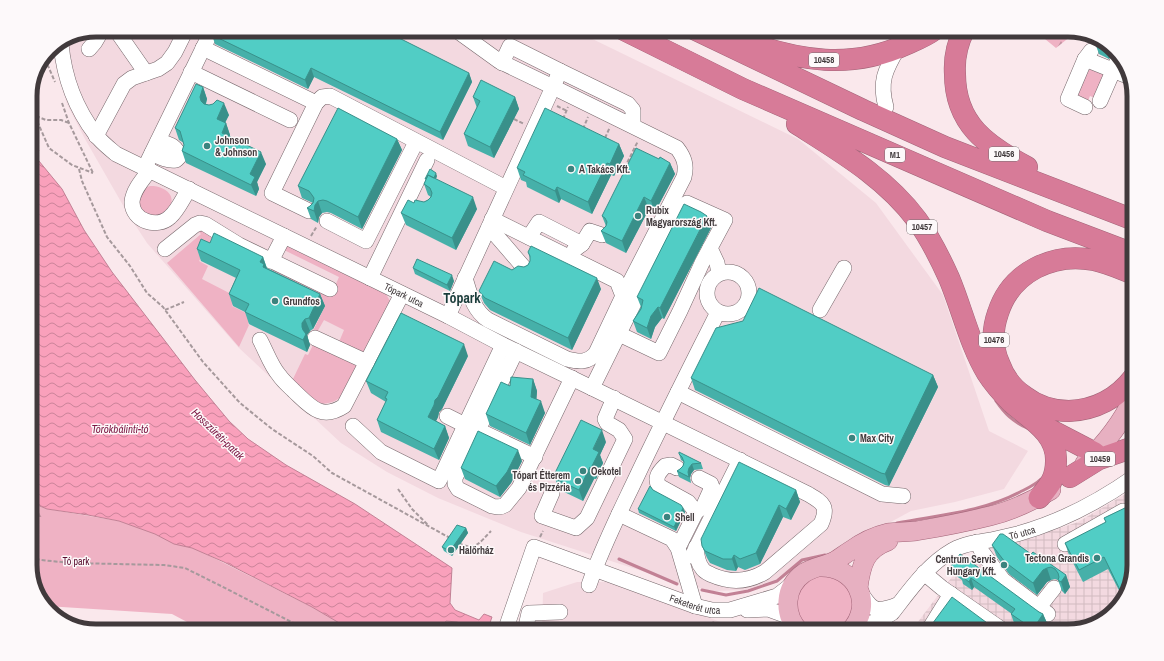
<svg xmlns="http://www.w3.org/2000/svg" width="1164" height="661" viewBox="0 0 1164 661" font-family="'Archivo Narrow',sans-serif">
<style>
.built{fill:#f3d9e0}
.industrial{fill:url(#industrial-grid)}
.green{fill:#efb2c4}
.forest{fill:url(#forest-firs)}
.water{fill:url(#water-waves);stroke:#c28195}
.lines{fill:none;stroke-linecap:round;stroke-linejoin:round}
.stream{stroke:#c28195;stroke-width:3}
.minor-casing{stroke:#76676b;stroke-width:16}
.major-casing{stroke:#a26478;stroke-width:20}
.highway-casing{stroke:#a26478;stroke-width:22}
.path{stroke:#a6999c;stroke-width:2;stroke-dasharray:4 2;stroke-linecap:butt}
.minor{stroke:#fff;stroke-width:15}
.major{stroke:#e7b0c1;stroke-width:19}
.highway{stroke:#d77b98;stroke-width:21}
.wall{fill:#46b0a9}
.shaded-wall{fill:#39908a}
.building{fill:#51cdc5;stroke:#39908a}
.poi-dot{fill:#3b837e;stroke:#fdf9fa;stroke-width:1.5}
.labels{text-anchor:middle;stroke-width:3;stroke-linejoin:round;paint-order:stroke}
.shield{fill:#fdf9fa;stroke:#797375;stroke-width:1}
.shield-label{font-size:9px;font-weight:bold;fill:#413a3c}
.poi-label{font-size:10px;font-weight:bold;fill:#413a3c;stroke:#fdf9fa;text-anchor:start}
.street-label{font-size:10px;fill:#413a3c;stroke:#fdf9fa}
.park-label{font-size:10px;fill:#57092c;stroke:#fdf9fa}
.water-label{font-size:11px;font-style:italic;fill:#7b1542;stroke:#fdf9fa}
.district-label{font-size:14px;font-weight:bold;fill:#1a3c3a;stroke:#fdf9fa}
.rim{fill:none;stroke:#413a3c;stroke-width:5}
</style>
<defs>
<pattern id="industrial-grid" width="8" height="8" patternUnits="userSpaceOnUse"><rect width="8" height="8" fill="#f3d9e0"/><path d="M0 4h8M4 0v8" fill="none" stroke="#d2bbc1"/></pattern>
<pattern id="forest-firs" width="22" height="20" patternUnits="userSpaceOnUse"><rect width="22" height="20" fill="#efb2c4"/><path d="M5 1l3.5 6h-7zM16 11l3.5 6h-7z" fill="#c392a0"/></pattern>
<pattern id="water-waves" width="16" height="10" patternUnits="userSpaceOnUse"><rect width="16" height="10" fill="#f9a0bb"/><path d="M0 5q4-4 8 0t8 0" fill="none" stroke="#cb8399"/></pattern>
</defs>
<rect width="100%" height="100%" fill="#fae8ec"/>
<path class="built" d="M96 30H574L798 139 876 203 943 295 989 431 1028 451 1004 489 955 502 911 511 830 555 803 559 775 580 745 590 712 591 679 583 521 532 438 498 387 472 341 443 239 348 147 243 128 214 85 139 67 104 51 48Z
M577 582H612L745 631H542L543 593Z"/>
<path class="industrial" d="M802 30H880L858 34 807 31Z
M1134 489V566L1125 598 1101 622 1069 631H911L964 561 990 548 1015 543 1078 522Z"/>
<path class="green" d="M1094 67 1108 73 1097 99 1090 96 1088 101 1074 95 1083 74Z
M150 186C160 185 175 192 171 204 169 209 165 214 162 218L141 213 138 196 145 188Z
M195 228 221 237 206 249 199 261 208 266 202 279 237 297 232 306 252 316 248 324 249 325 239 347 167 263 201 234Z
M287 245 386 294 390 301 365 354 339 342 344 330 324 320 316 334 311 335 325 306 269 278 273 268 331 295 339 277 282 249Z
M313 345 355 365 358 369C346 390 343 407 314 403L292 381 305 354 308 355Z
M30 503 47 509 119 521 192 547 312 607 353 631H204L172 614 46 606 39 598 30 569Z
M831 575 849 586 855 606 847 625 839 631H810L803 626 794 599 797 590 811 577Z
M446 621 457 622 475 631H439Z"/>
<path class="forest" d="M1034 30H1068L1076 32 1056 48Z
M30 506 44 511 43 519 45 526 44 530 38 533H30Z"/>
<path class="water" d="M36 146 39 151 34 155 62 189 84 230 112 272 195 380 229 421 248 439 286 465 355 504 452 568 450 603 455 610 479 620 484 614 492 617 487 631H475L457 622 446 621 439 631H353L312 607 224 562 192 548 174 544 155 534 119 521 88 515 47 509 30 502V147Z"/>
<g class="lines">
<path class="stream" d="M996 401C1005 414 1012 421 1027 428
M897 523C938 515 983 512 1020 492 1028 488 1035 485 1041 479
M619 559 677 584
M702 590 726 595 748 591 777 581 802 560 825 555"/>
<g class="minor-casing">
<g id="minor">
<path d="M116 30 146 73"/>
<path id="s1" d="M61 44C64 77 76 109 96 135 101 142 109 148 116 154L448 316 503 345 592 388 808 494C823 503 829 506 821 524L765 572C748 582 730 583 712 575 708 573 704 572 702 568 697 562 697 555 696 547"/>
<path d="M203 48 316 103"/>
<path d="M89 49 95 42 102 30"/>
<path d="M1085 59 1130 77"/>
<path d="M502 63 510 46 560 71"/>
<path d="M191 72 290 120"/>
<path d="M1100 101 1117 62"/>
<path d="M886 107C879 82 885 70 898 48"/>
<path d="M1085 107 1068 99 1085 59 1091 51"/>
<path d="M96 136 124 84 132 78 158 69 167 63 175 52 186 30"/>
<path d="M152 153C160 157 166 161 176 160L179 157C177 145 168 144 158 141"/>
<path d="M145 167 212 30"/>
<path d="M150 170C143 179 133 190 132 202 132 221 157 229 170 217 178 210 183 198 189 189"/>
<path d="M309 211 272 193 316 103 322 97 330 96 506 188"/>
<path d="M492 219 617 281 623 296"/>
<path d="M327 221 366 241 416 142"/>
<path d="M489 227 526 270"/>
<path d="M529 237 539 222 582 244"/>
<path d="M165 249 195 225 200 223 205 224 239 245 330 289"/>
<path d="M574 250 582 244 590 231 602 235"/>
<path d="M271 261 284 236"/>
<circle cx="728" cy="293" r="21"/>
<path d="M370 278 427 160"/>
<path d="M465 278C470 294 473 310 488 320L567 359C579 362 588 363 596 353L623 296 684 177C687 165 684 157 677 148L553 87 560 71 628 104 633 110V126"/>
<path d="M820 310 844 268"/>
<path d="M448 316 553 87 499 61 456 30"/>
<path d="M619 334 659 353 680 311 702 263 710 248"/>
<path d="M315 338 367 362"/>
<path d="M260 340C266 351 271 366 279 375 283 381 289 386 294 391 310 406 321 421 344 406L402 294"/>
<path d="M516 351 455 478V484L458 489 492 506C497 507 500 508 505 505L519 488 572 378"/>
<path d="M592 388 681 208 687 203 725 220 710 248 717 263 719 273"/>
<path d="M678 392 882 494 903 496"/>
<path d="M447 416 465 425"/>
<path d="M353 426 381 452 439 481 503 345"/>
<path d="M478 430 535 457"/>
<path d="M677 468 671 465 665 466C659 472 654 478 659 486L688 502 696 512 678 548"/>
<path d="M552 493 542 516 576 528 587 518 625 439 619 430 607 423 605 419 614 398"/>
<path d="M696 512 703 507 712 487 711 484 699 478"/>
<path d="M619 514 672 539 678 548 695 606"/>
<path d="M977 542 982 552 1003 580 1048 614"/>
<path d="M1065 544 1123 511"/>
<path d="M692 556 740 460"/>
<path d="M924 573 942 588 1004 631"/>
<path d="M589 585C602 547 620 512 637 476 663 421 691 366 718 312"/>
<path d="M859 590C871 609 874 614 897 605"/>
<path d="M1039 607 1054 588"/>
<path d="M747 610 768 609 790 617"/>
<path id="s2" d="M851 629C865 625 879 622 892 613 910 590 927 565 953 550 964 544 978 542 991 540 1000 538 1008 536 1017 534 1061 522 1097 503 1134 477"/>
<path id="s3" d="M505 631 534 547 695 606 712 610H730L777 596 795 582"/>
<path d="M525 631 529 613 560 612"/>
<path d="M928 631 951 594"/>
</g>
</g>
<g class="major-casing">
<path id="major" d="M1085 463C1104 445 1122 422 1134 397
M819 567C855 565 876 604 850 631
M858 588C861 565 865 549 888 541
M799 631C783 614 784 587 804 573 813 567 825 566 835 561 840 558 845 554 850 551 861 543 875 536 888 533 897 532 907 532 916 531 940 527 966 522 990 516 1011 511 1032 501 1051 490"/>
</g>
<g class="highway-casing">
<path id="highway" d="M624 30 743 89 1047 221 1134 254
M696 30 863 110 945 147 1134 220
M964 30C957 44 954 59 955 74 955 124 987 146 1027 167
M743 41C799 61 851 70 907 44 916 40 926 36 934 30
M797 124C841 152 886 178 917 220 930 238 940 258 949 278 962 309 970 345 987 373 994 384 1003 394 1012 403 1030 419 1057 433 1056 461 1056 478 1050 485 1039 498
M1134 274C1121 269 1108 263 1094 260 1053 252 1011 272 998 313 992 330 992 347 999 363 1004 377 1012 388 1024 396 1037 406 1053 411 1069 411 1095 410 1118 398 1134 377
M1043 426 1095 453
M1070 477 1099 459 1134 447"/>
</g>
<path class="path" d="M45 59 55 82
M62 103 69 123 93 173
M30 105 49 148 72 165 93 173
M557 106 567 111
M36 116 46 120H61L69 123
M514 119 524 124
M563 119 568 107
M583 129 588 117
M605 138 610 127
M619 164 625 167 638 141
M79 169 82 181 107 237 130 266 147 293 163 307 203 362 240 403 272 429 313 456 332 473 450 538
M311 236 317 226
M165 310 184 302
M398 489 412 509 428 525
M540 537 543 531
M459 543C475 552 480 542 491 531
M30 557 41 560 71 563 164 565 185 568 221 586 309 631
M708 623 712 625
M422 629 426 631
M710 631 714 621"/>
<use href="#minor" class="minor"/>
<use href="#major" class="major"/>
<use href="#highway" class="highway"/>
</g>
<path class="wall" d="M1085 34 1101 39 1116 53 1111 55 1109 59 1099 54 1095 43 1092 42 1088 43Z
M212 35 469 73 472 82 443 140 314 77 308 89 215 44Z
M203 87 207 99 206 104 229 115 225 123H226L230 135V136L266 164 257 182 259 189 256 196 186 163 182 151 184 145V143L179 140 175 128Z
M473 97H515L519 109 494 158 468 146 464 134 477 108Z
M397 139 402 150 362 229 331 213 327 212 322 213 319 217 318 223 311 219 307 208 310 206 313 203 302 198 298 186Z
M619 144 624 156 614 176 611 175 592 214 561 199 559 203 527 187 526 182 521 180 517 168Z
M659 159 670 163 675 174 655 212 649 209 626 253 606 243 601 231 606 226 602 216Z
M437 176 436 179 477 209 456 250 406 225 401 213 414 203 424 202 428 200 431 197 428 195 424 184 426 180Z
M711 228 664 319 662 318 655 327 651 339 637 332 633 321 641 307 637 297Z
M210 243 263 257 267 268 320 294 325 306 313 329 310 331 307 335 310 345 307 352 249 324 245 312 233 306 229 294 236 278 201 261 197 249Z
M528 252 601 289 572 350 490 310 484 303 479 291 512 270 524 267 528 265 530 261V258Z
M413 268 454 281 450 291 415 274Z
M468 356 442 409 439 412 438 417 436 421 445 426 449 438 439 460 381 432 377 420 386 402 371 393 366 381Z
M933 375 938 387 889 486 885 485 695 390 691 378Z
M533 379 537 391 536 399 545 413 530 445 490 426 486 414 510 386Z
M606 442 600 455 603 463 596 479H594L583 501 560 490 558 487 554 475Z
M679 454 701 463 703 469 694 470 691 474 690 478 691 483 679 477 677 471 680 469 683 466 684 462 681 460Z
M522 461 511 483 500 497 465 479 461 468Z
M653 490 683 508 685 512 676 531 639 513 638 509Z
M796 490 800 502 791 520 783 517 760 564 745 570 738 567 736 571 727 570 710 563 707 558 702 546Z
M1129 506 1134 566 1125 598 1124 600 1108 569 1083 582 1069 555 1065 543 1106 523 1104 518Z
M466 528 468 533 452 556 444 551 442 547Z
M992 545 1031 554 1066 575 1070 587 1065 594 1062 591 1058 580 1055 579 1051 580 1047 582 1037 595 1009 574 997 557Z
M951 566 1043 614 1047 623 1041 631H1026L1014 623 1011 614H1012L974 587 972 590 963 584 962 580 955 575Z"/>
<path class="shaded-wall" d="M1106 44 1108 46 1111 55 1109 59 1104 47Z
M311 68 314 77 308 89 305 80Z
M469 73 472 82 443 140 440 132Z
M203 87 207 99 204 109 200 97Z
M515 97 519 109 494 158 490 147Z
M224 103 229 115 221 130 217 119Z
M226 123 230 135 226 144 222 133Z
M397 139 402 150 362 229 358 217Z
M619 144 624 156 614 176 610 164Z
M261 152 266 164 257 182 259 189 256 196 251 185 250 174Z
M607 163 611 175 592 214 588 202Z
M670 163 675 174 655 212 651 201Z
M436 173 437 176 433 185 432 182Z
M557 187 561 199 559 203 555 191Z
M473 197 477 209 456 250 452 238Z
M644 197 649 209 626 253 622 241Z
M318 201 322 213 319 217 318 223 314 211 315 205Z
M707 216 711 228 664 319 660 308Z
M263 257 267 269 265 272 260 262Z
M452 275 454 281 450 291 447 285Z
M597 278 601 289 572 350 568 338Z
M320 294 325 306 313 329 309 318Z
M658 307 662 318 655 327 651 339 647 328 651 316Z
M305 319 310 331 307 335 310 345 307 352 303 340 302 327V323Z
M464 344 468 356 442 409 439 412 438 417 432 429 428 417 435 400Z
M933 375 938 387 889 486 885 474Z
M533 379 537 391 536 408 531 397Z
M541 401 545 413 530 445 526 433Z
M445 426 449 438 439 460 434 449Z
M602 430 606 442 600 455 603 463 596 479 591 468 593 449Z
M518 450 522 461 511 483 500 497 496 486Z
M692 464 694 470 691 474 690 478 691 483 688 472 689 468Z
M590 467 594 479 583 501 579 490Z
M796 490 800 502 791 520 786 509Z
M779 505 783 517 760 564 756 553Z
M683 508 685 512 676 531 674 527Z
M466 528 468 533 452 556 450 551Z
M734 555 738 567 736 571 732 559Z
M1047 568 1051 580 1047 582 1037 595 1033 583 1043 570Z
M1066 575 1070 587 1065 594 1061 582Z
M971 578 974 587 972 590 969 582Z
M1043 614 1047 623 1041 631H1033V629Z"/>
<path class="building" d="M214 30H383L469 73 440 132 311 68 305 80 212 35Z
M1095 37 1101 39 1106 44 1104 47 1095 43Z
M481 80 515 97 490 147 464 134 480 101 473 97Z
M196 84 203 87 200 97 201 101 204 104 209 105 213 104 217 100 224 103 217 119 226 123 222 133 261 152 250 174 255 177 251 185 182 151 184 145 180 131 175 128Z
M338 108 397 139 358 217 327 201 323 200 318 201 315 205 314 211 307 208 310 206 313 203 314 198 312 195 309 191 298 186Z
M545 108 619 144 610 164 607 163 588 202 557 187 555 191 523 175 525 172 517 168Z
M636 148 659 159 660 157 670 163 651 201 644 197 622 241 601 231 606 226 607 222 605 218 602 216Z
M430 169 436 173 434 178 428 175 426 179H425Z
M428 175 473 197 452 238 401 213 408 200 414 203 415 200 424 202 428 200 431 197 432 193 430 188 424 184Z
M684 204 701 212 707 216 660 308 658 307 651 316 647 328 633 321 641 309 643 300 637 297Z
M214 233 261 256 263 257 260 262 264 264 263 267 320 294 309 318 305 319 302 323V327L303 330 306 334 303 340 245 312 249 304 229 294 240 270 197 249 201 239 210 243Z
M531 246 597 278 568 338 485 298 479 291 494 261 512 270 518 266 524 267 528 265 530 261V256L528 252Z
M417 259 452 275 447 285 413 268Z
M759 288 933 375 885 474 881 473 691 378 716 328 743 321Z
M401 313 464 344 438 397 435 400 434 405 428 417 445 426 434 449 377 420 387 399 385 398 388 392 366 381Z
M511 377 533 379 531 397 541 401 526 433 486 414 501 382 510 386Z
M581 420 602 430 593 449 599 452 591 468 590 467 579 490 556 479 554 475Z
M478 431 518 450 507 472 496 486 461 468Z
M679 452 701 463 692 464 689 468 688 472 689 477 677 471 680 469 683 466 684 462 682 457 679 454Z
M739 462 796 490 786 509 779 505 756 553 740 559 734 555 732 559H723L705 551 702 546 701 539Z
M650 486 653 490 681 505 683 508 674 527 638 509Z
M1134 499V566L1126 594 1123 596 1104 557 1079 570 1065 543 1106 522 1104 518 1129 506Z
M457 525 466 528 450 551 442 547Z
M1000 534H1003L1031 554 1033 552 1066 575 1061 582 1058 580 1059 577 1058 573 1055 569 1051 567 1047 568 1043 570 1033 583 1005 562 992 545Z
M960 554 1039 612 1043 614 1033 629 1011 614 1015 609 971 578 969 582 960 575 962 573 951 566Z
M952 597 998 631H927Z
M1080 622 1086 626 1076 629Z"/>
<g class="poi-dot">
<circle cx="207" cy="146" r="4"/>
<circle cx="571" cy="169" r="4"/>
<circle cx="638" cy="216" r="4"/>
<circle cx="275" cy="301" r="4"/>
<circle cx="852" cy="438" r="4"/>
<circle cx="583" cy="471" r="4"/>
<circle cx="578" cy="481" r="4"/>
<circle cx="667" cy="517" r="4"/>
<circle cx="451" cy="550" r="4"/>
<circle cx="1097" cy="558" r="4"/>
<circle cx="1004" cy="565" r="4"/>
</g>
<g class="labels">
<g class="shield">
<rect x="809" y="53" width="30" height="14" rx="3"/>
<rect x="989" y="147" width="30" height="14" rx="3"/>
<rect x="885" y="148" width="20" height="14" rx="3"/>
<rect x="907" y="220" width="30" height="14" rx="3"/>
<rect x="979" y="333" width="30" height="14" rx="3"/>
<rect x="1085" y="452" width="30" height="14" rx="3"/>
</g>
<g class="shield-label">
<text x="824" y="63">10458</text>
<text x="1004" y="157">10456</text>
<text x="895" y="158">M1</text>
<text x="922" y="230">10457</text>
<text x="994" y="343">10476</text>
<text x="1100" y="462">10459</text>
</g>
<g class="poi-label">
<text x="215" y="144">Johnson<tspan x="215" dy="12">&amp; Johnson</tspan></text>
<text x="579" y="173">A Takács Kft.</text>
<text x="646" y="214">Rubix<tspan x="646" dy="12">Magyarország Kft.</tspan></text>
<text x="283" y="305">Grundfos</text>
<text x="860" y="442">Max City</text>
<text x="591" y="475">Oekotel</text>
<text x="570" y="479" text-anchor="end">Tópart Étterem<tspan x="570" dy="12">és Pizzéria</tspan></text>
<text x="675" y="521">Shell</text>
<text x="459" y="554">Halőrház</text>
<text x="1089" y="562" text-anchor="end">Tectona Grandis</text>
<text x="996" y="563" text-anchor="end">Centrum Servis<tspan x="996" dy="12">Hungary Kft.</tspan></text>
</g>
<g class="street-label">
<text dy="4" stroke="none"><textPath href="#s1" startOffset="447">Tópark utca</textPath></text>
<text dy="4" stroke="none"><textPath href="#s2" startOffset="204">Tó utca</textPath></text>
<text dy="4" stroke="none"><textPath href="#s3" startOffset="260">Feketerét utca</textPath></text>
</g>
<g class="park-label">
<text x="76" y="565">Tó park</text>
</g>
<g class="water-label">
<text x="120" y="433">Törökbálinti-tó</text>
<text transform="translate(218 434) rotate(44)" y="4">Hosszúréti-patak</text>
</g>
<g class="district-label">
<text x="462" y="303">Tópark</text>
</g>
</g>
<path d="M0 0H1164V661H0ZM96 37H1068A59 59 0 0 1 1127 96V565A59 59 0 0 1 1068 624H96A59 59 0 0 1 37 565V96A59 59 0 0 1 96 37Z" fill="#fdf9fa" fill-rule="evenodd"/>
<path class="rim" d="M96 37H1068A59 59 0 0 1 1127 96V565A59 59 0 0 1 1068 624H96A59 59 0 0 1 37 565V96A59 59 0 0 1 96 37Z"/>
</svg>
